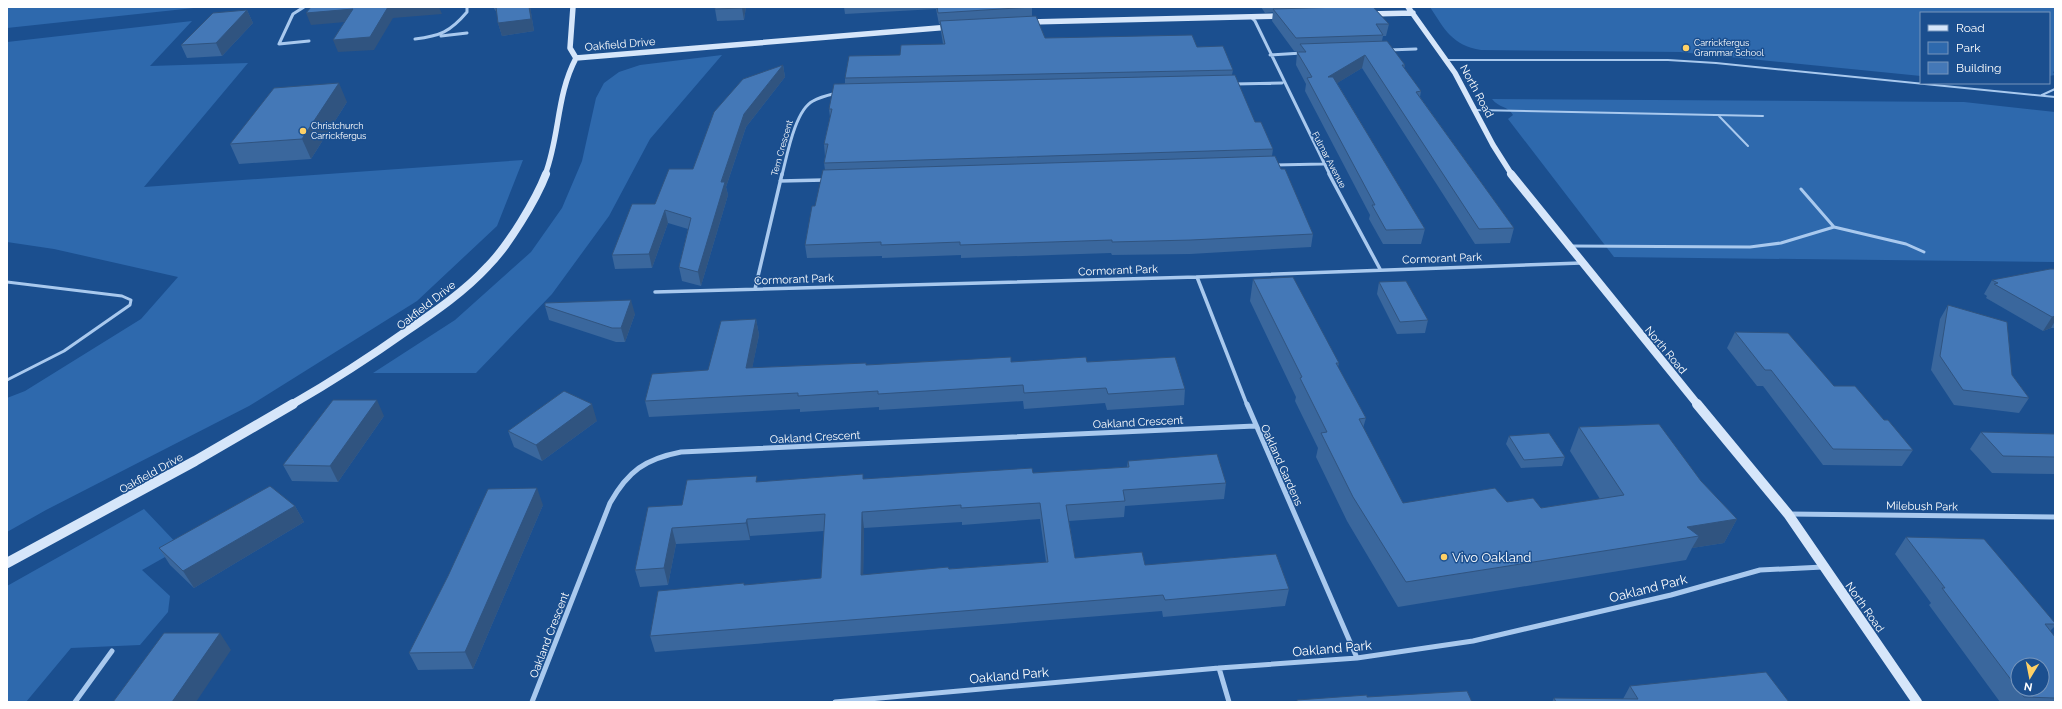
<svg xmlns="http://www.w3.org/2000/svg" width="2062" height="709" viewBox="0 0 2062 709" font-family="Raleway,sans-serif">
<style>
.green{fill:#2e69ad}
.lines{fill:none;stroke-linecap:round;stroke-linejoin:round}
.lane-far1{stroke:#a9c9ee;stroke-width:2}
.lane{stroke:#a9c9ee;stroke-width:3}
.street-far2{stroke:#a9c9ee;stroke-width:3}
.street-far1{stroke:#a9c9ee;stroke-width:3.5}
.street{stroke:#a9c9ee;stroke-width:5}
.secondary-far2{stroke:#d6e6fa;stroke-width:5.5}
.secondary-far1{stroke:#d6e6fa;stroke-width:8}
.secondary{stroke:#d6e6fa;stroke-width:10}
.wall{fill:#3a679d;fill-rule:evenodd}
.shaded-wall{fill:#305480}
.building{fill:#4478b7;stroke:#305480;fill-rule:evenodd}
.poi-dot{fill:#ffd166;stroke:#1b4f8f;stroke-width:1.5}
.labels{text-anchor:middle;stroke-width:3;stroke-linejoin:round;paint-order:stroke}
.far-poi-label{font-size:9px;fill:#fff;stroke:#1b4f8f;text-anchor:start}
.far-street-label{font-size:9px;fill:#fff;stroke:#1b4f8f}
.street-label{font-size:11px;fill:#fff;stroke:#1b4f8f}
.near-poi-label{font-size:13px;fill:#fff;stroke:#1b4f8f;text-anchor:start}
.near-street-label{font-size:13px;fill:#fff;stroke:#1b4f8f}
</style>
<rect width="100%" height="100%" fill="#1b4f8f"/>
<path class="green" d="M7 7H203L7 28Z
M1430 7H2055V71L2053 72 2055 75 2049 76V13H1921V76L1680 52 1481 50C1452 45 1445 30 1430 7Z
M192 21 150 66 248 63 144 187 523 160 497 226 417 301 249 406 46 510 7 532V398L25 391 141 319 178 277 54 249 7 242V42Z
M722 55 650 139 609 216 552 294 476 373H373L455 320 531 252 562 208 582 161 596 98 604 83 619 72 640 65Z
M1492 99 1964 102 2055 112V262L1614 257 1508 119 1513 115C1508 106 1499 108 1492 99Z
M144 509 181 548 142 570 170 596 168 612 140 645 71 648 26 702H7V586Z"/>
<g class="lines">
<path class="lane-far1" d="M1447 60H1668L1716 63 2055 97
M2042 95 2055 89
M1474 110 1763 116
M1718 115 1748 146"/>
<path class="lane" d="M1834 227 1906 244 1924 252
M1570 246 1750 247 1781 243 1834 227 1801 189
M7 282 122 296 131 300 130 305 64 351 7 380"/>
<path class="street-far2" d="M304 7 293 14 279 44 309 41
M1251 17 1255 21 1330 175
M441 36 467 33
M415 39C440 36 450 32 467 12V7
M1388 50 1416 49
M1270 55 1302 53
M1234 84 1282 83
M1275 165 1323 164
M782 175C787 156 795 110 813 101 820 97 829 95 837 93"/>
<path class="street-far1" d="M1329 174 1380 269
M780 181 824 180
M1197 277 1247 405
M755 289 782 174
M655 292 1197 277 1581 263"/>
<path class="street" d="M1247 404 1357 658
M1789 514 2055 517
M1219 668 1229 702
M75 702 112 651
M532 702 610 503C628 471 645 459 681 452L1255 426
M835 702 1219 668 1357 658 1473 641 1671 595 1760 570 1823 567"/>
<path class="secondary-far2" d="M573 7 570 48 576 58
M1408 7 1455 73 1493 145 1512 175
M1369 14 1413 13
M1029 22 1283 16
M545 175C560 136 556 96 576 58L950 27"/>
<path class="secondary-far1" d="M1511 174 1698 405
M291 405C331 382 370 357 408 330 436 311 465 291 488 266 508 246 536 200 546 174"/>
<path class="secondary" d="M1697 404 1788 514 1917 702
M7 563 195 461 293 404"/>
</g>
<path class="wall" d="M493 7H530L534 31 502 36 498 23 497 13Z
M715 7H746L744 20 717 21 715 9Z
M844 7H1032V16L1045 38 1197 47 1233 70 1232 75 1255 122 1273 149 1272 156 1281 169 1313 234 1311 247 1190 254 1112 255 1111 253 961 258V255L882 258V256L807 258 805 245 815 206 825 170 824 163 825 157 824 144 830 117 829 109 845 83V78L900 55 943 44 941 32 940 24H939L936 9 845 14Z
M1261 7H1373L1389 24 1386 36H1383L1382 41 1405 65 1404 69 1421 91 1420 97 1514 228 1510 243 1475 244 1362 68 1337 83 1425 229 1421 244H1383L1369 219 1370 215 1305 91 1306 84 1296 65 1297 52H1299V51H1294L1272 21 1273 12 1265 13Z
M247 10 253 23 222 56 187 58 181 45Z
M783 65 785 77 746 127 726 187 728 195 701 286 682 281 679 267 688 229 668 223 652 268 615 269 612 255 655 204 693 169Z
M347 102 311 159 239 164 230 144Z
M2055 269V328H2051L2043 331 1986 298 1987 296 1984 294 1992 280Z
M1253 279 1339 363 1338 367 1366 418 1363 428 1403 503 1507 502 1541 508 1600 499 1570 451 1579 427 1701 481 1737 519 1724 543 1692 548 1686 560 1398 607 1347 521 1316 457 1318 448 1295 401 1296 397 1250 301Z
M1379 282 1428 320 1425 333 1397 334 1377 294Z
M1948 305 2012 375 2029 398 2019 413 1954 405 1931 370 1940 319Z
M545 306 635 314 625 342H616L549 320Z
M756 319 759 335 752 368 1011 362H1087L1185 389 1184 405 1107 410 1105 403 1024 409 1023 401 879 410V407L800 412V409L649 417 645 401 708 370Z
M1735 332 1834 386 1884 420 1913 450 1902 466 1823 465 1763 386H1757L1727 348Z
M384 416 338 482 292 481 283 465Z
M597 421 542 461 514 447 508 431Z
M1981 432 2055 434V474L1992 473 1970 449Z
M1509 436 1565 457 1562 466 1521 468 1506 444Z
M1128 461 1226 483 1224 499 1125 506 1124 517 1069 521 1075 558 1145 565 1289 589 1285 606 1163 617 1162 611 655 652 650 636 744 583V585L821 578 824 531 750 536V540L676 544 668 585 640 587 635 570 682 505 758 482 864 479 1033 473 1127 467ZM1040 519 1046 562 863 575 864 528 962 522V525Z
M543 505 473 669 418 670 409 653Z
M295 506 304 522 194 588 170 565 159 548Z
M1906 537 2055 623V626L2050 631 2055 637V702H2000L1929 605 1931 603 1895 554Z
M1630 686 1789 702H1552L1554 698 1623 699Z"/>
<path class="shaded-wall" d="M388 7H439L442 14 393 18 374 50 338 52 333 40Z
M529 7H530L531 12 534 31 502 36 498 23Z
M742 7H746L744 20 742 8Z
M353 9 357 21 311 25 306 13Z
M247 10 253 23 222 56 216 43Z
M1365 55 1362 68 1326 90 1328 77Z
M783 65 785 77 746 127 726 187 728 195 701 286 698 272 721 182 744 114Z
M339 83 347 102 311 159 302 139Z
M665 210 668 223 652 268 649 254Z
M631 300 635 314 625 342 621 328Z
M2055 316V321L2051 328 2043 331 2052 317Z
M756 319 759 335 749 384 746 368Z
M377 400 384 416 338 482 330 466Z
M592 404 597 421 542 461 536 445Z
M537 488 543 505 473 669 465 652Z
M295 506 304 522 194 588 183 571Z
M862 512 864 528 863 592 861 575Z
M747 519 750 536V540L746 523Z
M1737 519 1724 543 1692 548 1699 536 1687 527Z
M672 528 676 544 668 585 664 568Z
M220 633 231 650 196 702H172Z"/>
<path class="building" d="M311 7H388L370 37 333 40 353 9 306 13Z
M496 7H529L531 19 498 23Z
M715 7H742V8L715 9Z
M937 7H1032L938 13Z
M1343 7H1373L1389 24H1376L1383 35 1296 38 1273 9Z
M247 10 216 43 181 45 213 13Z
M1036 16 1045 38 1192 35 1197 47 1223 46 1233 70 845 78 849 56 900 55 901 45 945 44 940 21Z
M1387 41 1405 65H1402L1421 91 1416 92 1514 228 1479 229 1365 55 1328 77H1333L1425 229 1386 230 1372 205H1375L1307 78 1312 77 1297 52H1306L1300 44Z
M783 65 744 114 721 182H725L698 272 679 267 691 218 665 210 649 254 612 255 632 204H655L669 169H693L714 112 743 79Z
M1235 75 1255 122H1261L1273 149 824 163 828 144H824L832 109H829L834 84H838Z
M339 83 302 139 230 144 274 88Z
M1275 156 1281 169H1285L1313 234 1191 240 1112 242V240L960 245V242L881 245V242L805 245 812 206H815L823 170Z
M2050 269H2055V316L2052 317 1994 284 1998 283 1992 280Z
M1293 277 1339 363H1336L1366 418 1359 419 1403 503 1495 488 1507 502 1533 498 1541 508 1624 495 1579 427 1659 424 1701 481 1737 519 1687 527 1699 536 1406 582 1353 497 1321 433 1327 432 1300 378 1302 377 1253 279Z
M1406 281 1428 320 1400 322 1379 282Z
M631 300 621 328H612L545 306V303Z
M1948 305 2007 322 2012 375 2029 398 1963 390 1940 356Z
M756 319 746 368 866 363V365L1011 357V362L1086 357 1087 362 1175 357 1185 389 1108 394 1106 388 1024 393 1023 385 878 394V391L798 396V393L645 401 652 374 708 370 721 321Z
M1735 332 1788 333 1834 386H1855L1884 420H1888L1913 450 1833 449 1771 370H1765Z
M564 391 592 404 536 445 508 431Z
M333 400H377L330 466 283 465Z
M1981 432 2055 434V457L2003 456Z
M1549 433 1565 457 1524 460 1509 436Z
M1217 454 1226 483 1123 490 1125 501 1066 505 1075 558 1142 552 1145 565 1276 554 1289 589 1165 600 1163 595 650 636 658 591 744 583V585L821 578 825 514 747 519 746 523 672 528 664 568 635 570 648 507 682 505 687 480 757 476 756 482 863 474V479L1032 468 1033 473 1129 467 1128 461ZM1040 503 1048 562 949 569 948 567 861 575 862 512 961 505V508Z
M270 486 295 506 183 571 159 548Z
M537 488 465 652 409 653 448 576 488 489Z
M1906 537 1984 539 2055 623V624H2045L2055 637V698L2024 697 1942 588H1945ZM2018 665H2042V689H2018Z
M164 633H220L172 702H113Z
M1766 672 1789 702H1556L1554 698 1638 699 1630 686Z
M1467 691 1472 702H1297V700L1367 695V697Z"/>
<g class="poi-dot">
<circle cx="1686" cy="48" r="4"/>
<circle cx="303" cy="131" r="4"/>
<circle cx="1444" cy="557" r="4"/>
</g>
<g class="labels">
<g class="far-poi-label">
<text x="1694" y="46">Carrickfergus<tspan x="1694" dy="10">Grammar School</tspan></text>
<text x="311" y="129">Christchurch<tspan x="311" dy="10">Carrickfergus</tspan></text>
</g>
<g class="far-street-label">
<text transform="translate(782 148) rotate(-74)" y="3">Tern Crescent</text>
<text transform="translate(1329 160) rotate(62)" y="3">Fulmar Avenue</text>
</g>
<g class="street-label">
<text transform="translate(620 44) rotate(-5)" y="4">Oakfield Drive</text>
<text transform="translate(1477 91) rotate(62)" y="4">North Road</text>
<text transform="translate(1442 258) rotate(-2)" y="4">Cormorant Park</text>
<text transform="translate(1118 270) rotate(-2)" y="4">Cormorant Park</text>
<text transform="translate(794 279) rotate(-2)" y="4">Cormorant Park</text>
<text transform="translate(426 305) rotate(-38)" y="4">Oakfield Drive</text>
<text transform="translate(1666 350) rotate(50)" y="4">North Road</text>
<text transform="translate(1138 422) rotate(-3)" y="4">Oakland Crescent</text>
<text transform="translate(815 437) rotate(-3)" y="4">Oakland Crescent</text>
<text transform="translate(1282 465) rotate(66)" y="4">Oakland Gardens</text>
<text transform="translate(151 473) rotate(-29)" y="4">Oakfield Drive</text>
<text transform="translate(1922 506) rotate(1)" y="4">Milebush Park</text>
<text transform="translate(1865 607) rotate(55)" y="4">North Road</text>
<text transform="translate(549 635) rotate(-69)" y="4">Oakland Crescent</text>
</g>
<g class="near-poi-label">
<text x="1452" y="562">Vivo Oakland</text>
</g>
<g class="near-street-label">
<text transform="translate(1648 588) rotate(-14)" y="5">Oakland Park</text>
<text transform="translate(1332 648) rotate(-5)" y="5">Oakland Park</text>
<text transform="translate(1009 675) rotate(-5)" y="5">Oakland Park</text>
</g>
</g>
<rect width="2062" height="709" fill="none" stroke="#ffffff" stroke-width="16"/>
<rect x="1920" y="12" width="130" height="72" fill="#1b4f8f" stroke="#7695bc"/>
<rect x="1928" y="25" width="20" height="6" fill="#d6e6fa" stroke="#7695bc"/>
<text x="1956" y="32" font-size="12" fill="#ffffff">Road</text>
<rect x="1928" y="42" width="20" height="12" fill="#2e69ad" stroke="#7695bc"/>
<text x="1956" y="52" font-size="12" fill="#ffffff">Park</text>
<rect x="1928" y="62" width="20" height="12" fill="#4478b7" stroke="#7695bc"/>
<text x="1956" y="72" font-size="12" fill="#ffffff">Building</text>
<g transform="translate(2030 677) rotate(190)"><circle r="19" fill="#1b4f8f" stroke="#7695bc"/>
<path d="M0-3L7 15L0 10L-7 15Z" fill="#ffd166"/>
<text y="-6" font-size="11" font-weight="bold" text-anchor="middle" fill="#ffffff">N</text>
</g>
</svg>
